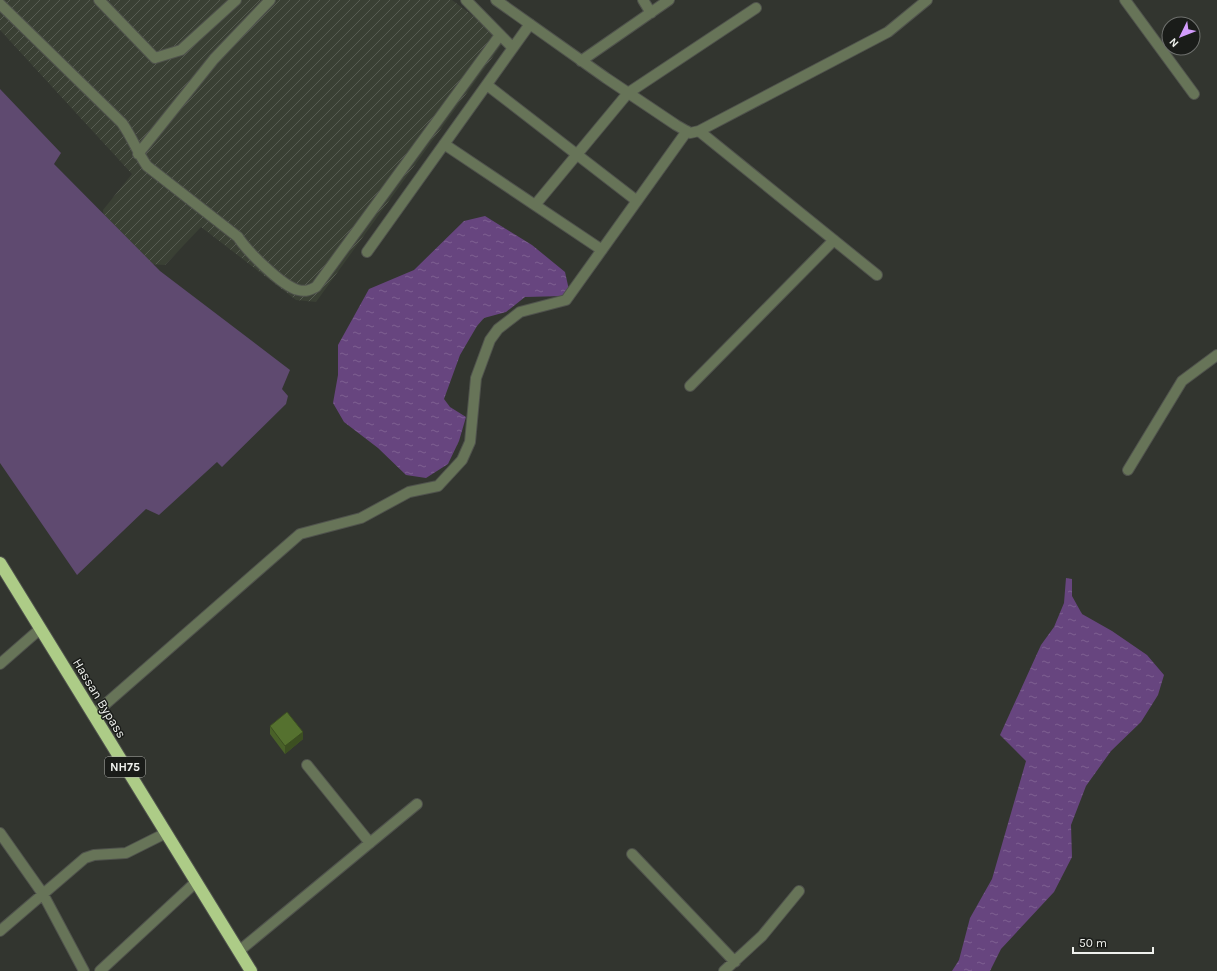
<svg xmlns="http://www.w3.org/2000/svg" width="1217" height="971" viewBox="0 0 1217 971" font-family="Karla,sans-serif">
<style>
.industrial{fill:url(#industrial-furrows)}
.grass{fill:#5f4a70}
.water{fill:url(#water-ripples)}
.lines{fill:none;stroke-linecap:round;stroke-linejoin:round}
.minor-casing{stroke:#50534d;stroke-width:12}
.highway-casing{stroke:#50534d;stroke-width:14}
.minor{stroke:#677458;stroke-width:10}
.highway{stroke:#adcc87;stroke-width:12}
.wall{fill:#496128}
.shaded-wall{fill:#3c4f21}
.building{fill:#55712f;stroke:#3c4f21}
.labels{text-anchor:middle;stroke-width:3;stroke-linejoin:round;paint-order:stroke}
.shield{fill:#1a1c19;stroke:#afb1ad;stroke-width:1}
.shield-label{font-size:12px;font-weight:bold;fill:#eff1ed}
.street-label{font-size:13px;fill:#eff1ed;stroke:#1a1c19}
</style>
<defs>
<pattern id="industrial-furrows" width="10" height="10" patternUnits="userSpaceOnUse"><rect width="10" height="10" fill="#3a4034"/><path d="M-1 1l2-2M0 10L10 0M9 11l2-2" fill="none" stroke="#575c52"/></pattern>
<pattern id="water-ripples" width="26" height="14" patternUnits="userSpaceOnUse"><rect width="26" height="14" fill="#67457f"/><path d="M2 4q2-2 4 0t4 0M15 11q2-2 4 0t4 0" fill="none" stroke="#7d6091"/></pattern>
</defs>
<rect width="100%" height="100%" fill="#32352f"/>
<path class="industrial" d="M0 0H452L505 40 316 302 296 300 201 227 165 265 149 264 104 221 103 210 132 174 0 30Z"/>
<path class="grass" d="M0 89 61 153 54 164 160 271 290 370 282 389 288 396 286 404 222 467 217 462 159 515 146 509 77 575 0 463Z"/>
<path class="water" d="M485 216 532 245 565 272 569 290 564 296 525 297 506 312 484 318 477 326 460 355 444 399 450 407 466 417 459 441 448 464 426 478 406 475 378 448 344 422 333 403 338 375V345L369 289 414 270 464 221Z
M1066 578 1072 579V596L1082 614 1112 631 1147 655 1164 675 1158 695 1141 722 1111 751 1086 786 1071 825 1072 857 1054 892 1001 949 990 971H952L959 960 970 918 992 879 1026 761 1000 735 1041 645 1054 627 1064 603Z"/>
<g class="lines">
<g class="minor-casing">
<path id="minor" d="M99 0 155 58 181 50 236 0
M466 0 513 48
M496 0 606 78 676 125 690 133 699 131 888 32 927 0
M643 0 651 13
M1125 0 1194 94
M0 4 122 123C132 137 137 152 147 166L238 237C247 251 282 286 298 290 306 292 310 290 316 287L500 35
M581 61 669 0
M487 85 637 201
M699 131 877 275
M444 144 602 250
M138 154 214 59 270 0
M535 205 628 93 756 8
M367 252 530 24
M690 386 834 240
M1128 470 1182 381 1217 355
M0 664 40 629
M93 715 300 534 361 518 409 492 438 486 462 460 470 442 476 378 490 340 498 329 520 312 566 300 687 131
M307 765 370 843
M0 833 43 894 84 971
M632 854 735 962
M0 931 85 858 94 855 126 853 166 833
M239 951 417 804
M100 971 196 882
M724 971 762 936 799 891"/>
</g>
<g class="highway-casing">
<path id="highway" d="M0 563 251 971"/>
</g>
<use href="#minor" class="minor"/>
<use href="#highway" class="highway"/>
</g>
<path class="wall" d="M270 726 303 739 285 754 270 734Z"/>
<path class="shaded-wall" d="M303 732V739L285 754V746Z"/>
<path class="building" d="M287 712 303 732 285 746 270 726Z"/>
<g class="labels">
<rect class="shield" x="105" y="757" width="40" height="20" rx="3"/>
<g class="shield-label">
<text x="125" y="771">NH75</text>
</g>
<g class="street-label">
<text transform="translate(100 698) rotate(59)" y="5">Hassan Bypass</text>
</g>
</g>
<g transform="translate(1181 36) rotate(227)"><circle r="19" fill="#1a1c19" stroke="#6f716e"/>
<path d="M0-3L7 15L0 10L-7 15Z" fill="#d39cfc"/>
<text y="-6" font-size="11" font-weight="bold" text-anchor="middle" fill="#eff1ed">N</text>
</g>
<path d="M1073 947v6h80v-6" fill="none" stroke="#eff1ed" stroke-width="2"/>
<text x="1079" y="947" font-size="12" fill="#eff1ed" stroke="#1a1c19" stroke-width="3" paint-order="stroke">50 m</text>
</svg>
